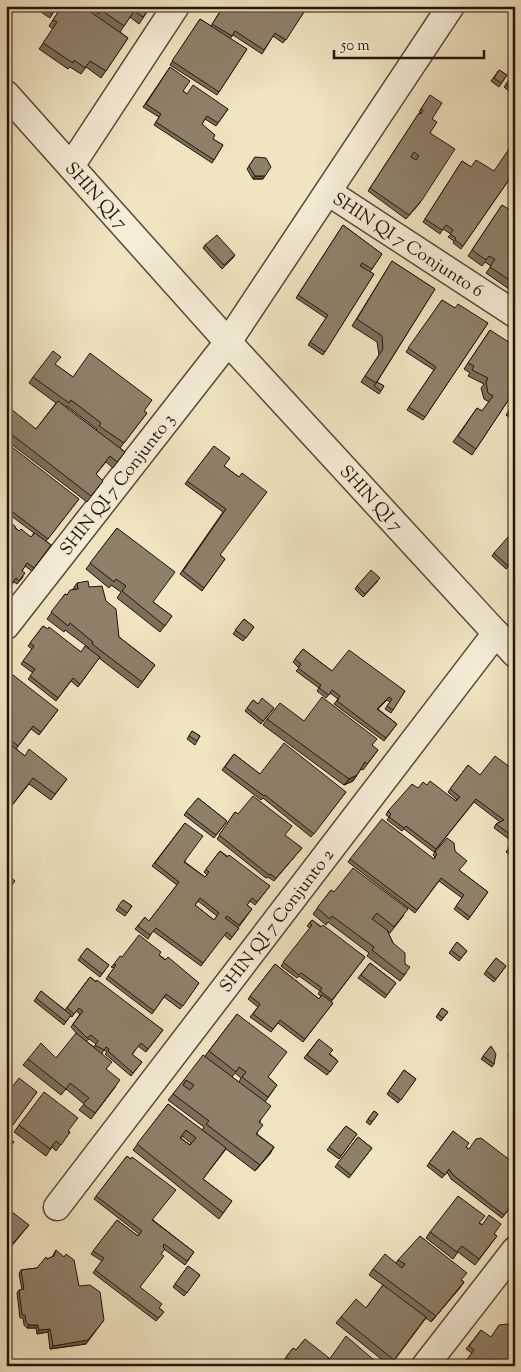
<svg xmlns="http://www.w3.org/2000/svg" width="521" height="1372" viewBox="0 0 521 1372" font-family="'Sorts Mill Goudy',serif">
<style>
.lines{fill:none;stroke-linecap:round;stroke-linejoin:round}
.minor-casing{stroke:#584738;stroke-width:29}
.minor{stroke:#f5edd7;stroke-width:26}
.wall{fill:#7b6e5b;stroke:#25130b;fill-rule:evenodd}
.shaded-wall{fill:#645a4a;stroke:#25130b}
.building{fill:#8f806a;stroke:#25130b;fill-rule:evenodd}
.labels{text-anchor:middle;stroke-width:5;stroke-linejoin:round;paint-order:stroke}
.street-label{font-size:18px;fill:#25130b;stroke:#f5edd7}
</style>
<rect width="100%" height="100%" fill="#f0e4c1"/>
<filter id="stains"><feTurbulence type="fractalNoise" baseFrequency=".004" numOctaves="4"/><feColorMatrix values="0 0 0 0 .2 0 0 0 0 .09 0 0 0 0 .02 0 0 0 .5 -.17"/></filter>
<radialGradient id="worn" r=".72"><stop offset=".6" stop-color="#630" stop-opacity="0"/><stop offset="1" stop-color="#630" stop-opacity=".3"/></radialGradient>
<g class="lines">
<g class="minor-casing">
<g id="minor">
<path id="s1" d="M6 94 228 342 515 654"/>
<path d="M71 166 176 6"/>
<path id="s2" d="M328 192 515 314"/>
<path id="s3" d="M6 626 228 342 451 6"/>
<path id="s4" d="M57 1207 496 633"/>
<path d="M425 1366 515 1250"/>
</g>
</g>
<use href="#minor" class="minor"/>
</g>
<path class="wall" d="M32 6H57L50 18Z
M62 6H151L139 24 130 17 120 32 128 38 101 78 86 67 81 74 70 67 68 69 39 49 53 29 49 26Z
M219 6H294L304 12 283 43 273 36 262 54 233 35 230 39 247 49 217 95 170 65 200 19 211 26 222 8Z
M170 67 183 91 187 94 228 109 216 126 205 119 202 124 213 139 223 145 212 163 154 125 159 117 143 107Z
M499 70 507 75 499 87 491 81Z
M510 79 515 83 509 91 504 87Z
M430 95 432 119 420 203 406 219 368 191 419 113 421 114V113L419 112Z
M255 157 263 179H253L247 169Z
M462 161 471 167 494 171H515L461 249 453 243 454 241 448 237 451 234 443 229 440 234 423 222Z
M502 205 515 281 509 289 486 273 491 266 485 262 482 266 468 256Z
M343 225 382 254 370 272 374 274 323 355 308 345 326 318 296 298Z
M205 245 235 255 233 258 222 269 203 248Z
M392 261 435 289 377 382 384 386 379 394 361 382 379 355 377 342 352 326Z
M442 300 455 308 488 323 423 420 407 410 434 370 406 352Z
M490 330 515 390 472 455 453 442 477 408 482 411 489 402 484 399 481 388 484 384 468 376 470 373 464 369Z
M56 365 73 377 147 413 120 448 125 452 113 468 106 462 96 474 103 481 87 502 6 440V415L36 429 56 403 29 383 33 377ZM67 406 97 429 96 430 66 407Z
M515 402V421L506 415Z
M214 446 224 466 239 477 220 555 225 559 202 591 180 574 223 512 185 484Z
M6 454 79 499 46 541 51 545 32 571 25 566 22 571 23 577 17 584 14 582 8 589 6 588V519L19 531 31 537 34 533 6 512Z
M515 463V473L510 470Z
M117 528 153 602 172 616 160 632 117 598 121 592 111 585 109 588 86 569Z
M515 543V559L506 569 492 556 494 553Z
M378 581 363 597 355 589 357 586Z
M77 583 89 587 106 601 119 637 155 665 138 688 99 658 78 687 71 681 56 701 28 679 33 673 21 664 32 649 28 646 43 626 81 652 89 648 65 630 64 632 47 619 65 594 67 595 73 589Z
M244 619 254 627 243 641 233 634Z
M303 649 332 671 405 691 391 713 385 709 390 702 387 700 378 709 397 724 384 741 334 704 338 699 330 693 326 698 317 691 319 688 296 671 299 668 293 662Z
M6 683 58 710 39 735 31 729 16 749 25 756 67 779 51 800 29 784 6 813V715L8 712 6 710Z
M253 700 258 704 274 708 261 724 245 711Z
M267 719 304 721 372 746 378 750 363 770 361 769 353 781 344 785 263 725Z
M192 731 200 736 195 745 187 739Z
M234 754 260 774 346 792 311 837 263 798 261 800 222 770Z
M468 765 515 814V855L513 857 506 852 513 842 494 828 496 824 500 822 474 802 434 852 404 829 402 831 387 820 389 817 386 815 388 811 418 788 427 785 456 801 457 800 448 792Z
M198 798 227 821 214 838 184 815Z
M235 812 238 814 285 836 302 848 274 881 268 877 266 878 217 839Z
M185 823V862L205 877 207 875 204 872 220 851 270 886 255 905 250 901 247 905 252 909 238 928H239L230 940 224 935 201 966 153 931 148 939 135 929 145 917 149 921 177 885 152 866ZM198 901 217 916 214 920 195 905Z
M435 852 488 892 468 920 454 909 462 898 439 881 415 913 348 862 350 859H434L435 857 433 855Z
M331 890 334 892 404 915 390 933 388 932 393 943 405 964 406 973 400 981 367 956 369 953 328 922 326 925 313 914Z
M123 900 132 906 125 916 116 910Z
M312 920 365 957 331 1002 333 1003 303 1042 278 1023 271 1032 250 1017 258 1007 248 999 275 964 319 999 321 996 318 994 320 991 299 976 297 978 281 966 310 928 307 926Z
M457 942 467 951 459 961 449 953Z
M87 948 109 965 100 977 78 960Z
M159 955 199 983 180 1009 164 997 152 1014 106 979 114 968 111 967 114 964 122 957Z
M496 958 506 966 494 982 484 974Z
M370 963 396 983 385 998 358 978Z
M90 977 163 1030 146 1052 138 1046 132 1055 142 1062 131 1076 105 1054 107 1052 104 1050 102 1053 106 1069 116 1086 91 1119 79 1110 84 1104 66 1089 61 1095 23 1065 28 1059 56 1058 77 1034 71 1027 80 1014 76 1011 72 1017 70 1016 64 1025 34 1001 41 991 65 1010ZM89 1039 96 1044 94 1047 86 1041Z
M442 1008 448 1012 441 1021 436 1017Z
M237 1014 268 1077 277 1085 265 1102 257 1134 274 1147 255 1171 226 1149 203 1179 232 1201 219 1219 133 1150 168 1104 202 1130 204 1127 168 1100 173 1094 205 1056ZM235 1073 241 1078 239 1082 232 1077ZM182 1136 191 1143 190 1145 181 1138Z
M319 1039 330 1054 338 1061 327 1075 304 1058Z
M491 1046 494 1064 492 1067 481 1059Z
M515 1047V1061L508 1056Z
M404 1070 416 1079 398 1103 387 1094Z
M37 1092 10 1128 6 1126V1095Z
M374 1111 378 1114 370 1125 366 1122Z
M19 1125 68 1131 70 1132 56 1151 52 1147 46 1156 14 1132Z
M346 1126 357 1134 339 1159 327 1150Z
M453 1131 466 1147 469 1149 515 1164V1205L513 1204 502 1218 451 1179 447 1172 442 1178 427 1166Z
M358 1137 372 1148 349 1178 335 1167Z
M127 1156 153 1220 194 1252 185 1265 164 1249 140 1287 159 1308 164 1312 156 1321 93 1273 102 1261 91 1254 117 1220 138 1236 139 1234 94 1199Z
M480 1223 497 1236 475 1265 458 1252 453 1259 426 1238 430 1232Z
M56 1250 86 1344 50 1349 48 1332 37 1334 36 1328H27L24 1325 23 1318H20L17 1293 19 1290H22L19 1274 21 1270 37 1268 47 1259 52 1257Z
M398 1260 461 1280 464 1282 431 1322 426 1318 390 1366 336 1323 341 1317 366 1308 383 1285 369 1275 373 1269 396 1263Z
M188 1266 200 1275 184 1296 173 1287Z
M481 1330 515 1366H492L490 1364 488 1366H462L472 1353 466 1349Z
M305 1339 288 1363 284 1360 293 1348 296 1350Z"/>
<path class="shaded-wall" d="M255 176H265L263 179H253Z
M357 775 353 781 344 785 349 779Z
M274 1147 270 1154 255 1171 260 1165Z
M29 1225 24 1231 6 1253V1250Z
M464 1282 460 1288 431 1322 436 1316Z
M104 1320 86 1344 50 1349 53 1346Z
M29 1325H38L36 1328H27Z
M50 1329 48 1332 37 1334 39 1330Z"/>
<path class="building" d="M39 6H57L52 14Z
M62 6H82L128 38 106 71 90 61 85 68 74 60 73 63 43 43 57 22 53 20Z
M88 6H151L143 17 134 11 124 26 101 10 99 14Z
M224 6H294L304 12 286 40 275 33 264 50 235 31 232 36 212 24Z
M200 19 247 49 219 92 172 61Z
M170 67 190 81 183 91 187 94 193 85 228 109 218 123 207 116 202 124 215 135 213 139 223 145 214 160 156 122 161 114 146 104Z
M499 70 507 75 501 83 494 78Z
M510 79 515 82 512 88 506 84Z
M430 95 442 103 432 119 437 122 430 133 455 149 422 200 409 215 370 188 419 113 421 114 423 110 421 109ZM414 152 419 156 416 160 411 157Z
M511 146 515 149V171L463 246 455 240 456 238 450 234 453 230 446 225 442 230 425 219 462 161 471 167 476 160 494 171Z
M255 157 266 158 271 167 265 176H255L249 166Z
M502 205 515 213V281L514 283 490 267 495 259 489 256 486 260 472 250Z
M343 225 382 254 372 269 362 263 360 266 374 274 325 352 310 342 328 315 298 295Z
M217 235 235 255 224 265 205 245Z
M392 261 435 289 376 383 365 376 383 349 382 336 357 319Z
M442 300 455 308 458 304 488 323 425 417 409 407 436 367 408 348Z
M490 330 515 346V390L476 449 458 436 477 408 482 411 493 396 488 393 486 382 488 378 472 370 474 366 468 363Z
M53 351 61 357 55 364 73 377 90 353 152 400 144 411 147 413 124 443 99 426 101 423 71 400 69 403 33 377Z
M377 382 384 386 381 391 374 386Z
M58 401 125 452 117 462 110 456 96 474 103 481 91 496 6 430V415L11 409 36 429Z
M515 402V417L508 412Z
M214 446 230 458 224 466 239 477 242 473 267 492 220 555 225 559 204 588 183 571 226 509 187 481Z
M12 447 79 499 48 539 6 507V454Z
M6 519 16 527 15 528 19 531 21 529 31 537 35 533 51 545 34 568 27 563 22 571 25 573 19 581 16 578 10 586 6 583Z
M117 528 175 572 153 602 172 616 165 626 122 591 126 586 116 579 114 582 90 563Z
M508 537 515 543V559L508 566 494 553Z
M371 570 380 578 365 594 357 586Z
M88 581 89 587 102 586 106 601 116 609 119 637 155 665 142 682 92 644 93 642 70 623 68 626 51 612 65 594 67 595 70 590 78 589 77 583Z
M244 619 254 627 246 638 235 630Z
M43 626 48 629 49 627 81 652 85 646 100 657 80 684 73 678 58 698 30 676 35 669 23 661 34 646 30 643Z
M303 649 332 671 349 650 405 691 393 710 387 706 392 699 389 697 377 709 397 724 386 738 337 701 340 696 332 690 329 695 319 688 321 685 298 668 301 664 295 659Z
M13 675 58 710 41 732 33 726 18 746 6 736V715L11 709 6 706V683Z
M322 697 377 739 372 745 378 750 367 764 365 762 357 775 349 779 267 719 280 703 304 721Z
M262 698 274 708 263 721 247 708 253 700 258 704Z
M192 731 200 736 197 741 189 736Z
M6 741 25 756 29 749 67 779 55 794 33 778 9 809 6 807Z
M284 743 346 792 314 834 265 795 264 796 225 767 234 754 260 774Z
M495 756 515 771V810L513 813 515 814V838L496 824 504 820 476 799 436 849 406 826 404 828 389 817 391 814 388 811 412 784 418 788 423 782 427 785 430 781 456 801 460 797 450 789 468 765 480 775Z
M253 796 292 826 285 835 302 848 276 878 270 874 269 875 219 835 235 812 238 814Z
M198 798 227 821 216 835 186 812Z
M382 819 434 859 437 854 435 852 447 838 454 843 455 851 467 861 459 870 488 892 470 917 456 906 464 895 441 878 417 910 350 859Z
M185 823 203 836 184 862 205 877 209 872 206 869 220 851 227 857 229 855 270 886 257 902 252 898 247 905 252 909 239 925 227 916 225 918 239 928 232 937 227 932 203 963 156 928 150 935 138 926 145 917 149 921 179 882 155 863ZM200 898 219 913 214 920 195 905Z
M514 841 515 842V853L508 848Z
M6 868 12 872 9 876 15 881 9 889 6 886Z
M353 868 408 909 394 927 377 913 372 919 387 930 393 943 405 953V964L410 967 404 975 372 950 374 947 332 916 330 919 317 908 331 890 334 892Z
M123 900 132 906 127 913 118 906Z
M312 920 321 927 323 925 365 957 332 1000 320 991 322 988 301 973 299 975 283 962 312 925 310 923Z
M139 935 161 952 159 955 165 960 168 957 199 983 183 1006 166 994 154 1011 108 976 116 965 114 964 120 956 122 957Z
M457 942 467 951 461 958 451 950Z
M6 945 12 950 6 956Z
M87 948 109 965 102 974 80 957Z
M496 958 506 966 496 979 486 971Z
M6 959 10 962 6 967Z
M370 963 396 983 387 995 361 975Z
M275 964 319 999 322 995 333 1003 305 1039 280 1020 273 1029 253 1014 260 1004 250 996Z
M90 977 96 982 97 980 163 1030 148 1049 141 1043 132 1054 142 1062 133 1073 108 1051 109 1049 106 1047 104 1050 95 1045 98 1041 91 1035 87 1038 73 1024 83 1011 79 1008 74 1014 67 1008Z
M41 991 71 1015 66 1022 36 998Z
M442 1008 448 1012 443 1018 438 1014Z
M237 1014 287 1052 268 1077 277 1085 268 1097 242 1077 246 1072 239 1067 236 1072 209 1051Z
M76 1033 112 1062 106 1069 120 1080 95 1113 83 1104 89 1098 70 1083 66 1089 28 1059 41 1043 56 1058Z
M319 1039 333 1050 329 1054 338 1061 330 1072 307 1055Z
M491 1046 496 1054 494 1064 483 1056Z
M203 1055 271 1106 259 1122 263 1125 256 1134 274 1147 260 1165 206 1124 209 1121 173 1094ZM186 1080 194 1085 190 1090 183 1085Z
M404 1070 416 1079 401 1100 389 1091Z
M19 1078 37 1092 13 1125 6 1121V1095Z
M44 1092 78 1118 68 1131 70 1132 61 1145 56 1141 50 1149 19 1125Z
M168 1104 226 1148 203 1179 232 1201 223 1213 137 1144ZM186 1130 196 1138 190 1145 180 1138Z
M374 1111 378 1114 372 1122 368 1119Z
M346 1126 357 1134 341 1156 329 1147Z
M453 1131 469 1143 466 1147 469 1149 476 1139 481 1138 515 1164V1201L504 1215 453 1175 449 1169 445 1175 429 1163Z
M6 1136 14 1142 6 1152Z
M358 1137 372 1148 351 1175 337 1164Z
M127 1156 131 1159 132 1157 176 1190 152 1220 194 1252 187 1261 164 1244 163 1247 165 1249 161 1254 164 1256 140 1287 162 1304 159 1308 164 1312 158 1318 95 1270 104 1258 93 1251 117 1220 138 1236 142 1231 96 1196Z
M458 1196 485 1216 479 1223 482 1225 489 1215 501 1224 494 1234 497 1236 479 1259 462 1246 457 1252 430 1232Z
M12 1212 29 1225 8 1249 6 1250V1216L8 1217Z
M420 1236 467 1273 461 1280 464 1282 436 1316 373 1269 385 1254 402 1268 405 1264 398 1260Z
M56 1250 64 1257 66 1254 74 1260 79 1286 90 1285 100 1292 104 1320 88 1340 53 1346 50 1329 39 1330 38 1325H29L26 1322 25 1315H22L19 1290 24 1289 21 1270 37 1268 46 1257 47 1259 54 1256Z
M188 1266 200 1275 187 1293 175 1284Z
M383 1285 426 1317 394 1360 341 1317 356 1299 366 1308Z
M515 1323V1366H499L492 1361 487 1366H462L474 1350 469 1346 481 1330 491 1337 499 1325Z
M346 1336 381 1366H328L326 1364Z
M305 1339 329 1358 323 1366H286L290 1360 286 1357 293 1348 296 1350Z"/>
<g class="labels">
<g class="street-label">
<text dy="6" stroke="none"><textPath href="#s1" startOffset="136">SHIN QI 7</textPath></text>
<text dy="6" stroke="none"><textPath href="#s2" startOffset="96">SHIN QI 7 Conjunto 6</textPath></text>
<text dy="6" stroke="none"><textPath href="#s3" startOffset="180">SHIN QI 7 Conjunto 3</textPath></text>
<text dy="6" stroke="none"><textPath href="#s1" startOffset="545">SHIN QI 7</textPath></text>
<text dy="6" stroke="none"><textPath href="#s4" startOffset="361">SHIN QI 7 Conjunto 2</textPath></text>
</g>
</g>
<rect width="521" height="1372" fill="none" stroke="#f0e4c1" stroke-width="25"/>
<rect x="8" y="8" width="506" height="1357" fill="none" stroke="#25130b" stroke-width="2.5"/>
<rect x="12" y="12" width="496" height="1347" fill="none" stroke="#25130b"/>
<path d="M334 50v8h150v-8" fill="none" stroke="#25130b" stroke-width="2.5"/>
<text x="341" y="50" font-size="15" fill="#25130b" stroke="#f5edd7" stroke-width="4" paint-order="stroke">50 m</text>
<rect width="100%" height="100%" filter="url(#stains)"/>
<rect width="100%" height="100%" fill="url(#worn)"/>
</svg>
